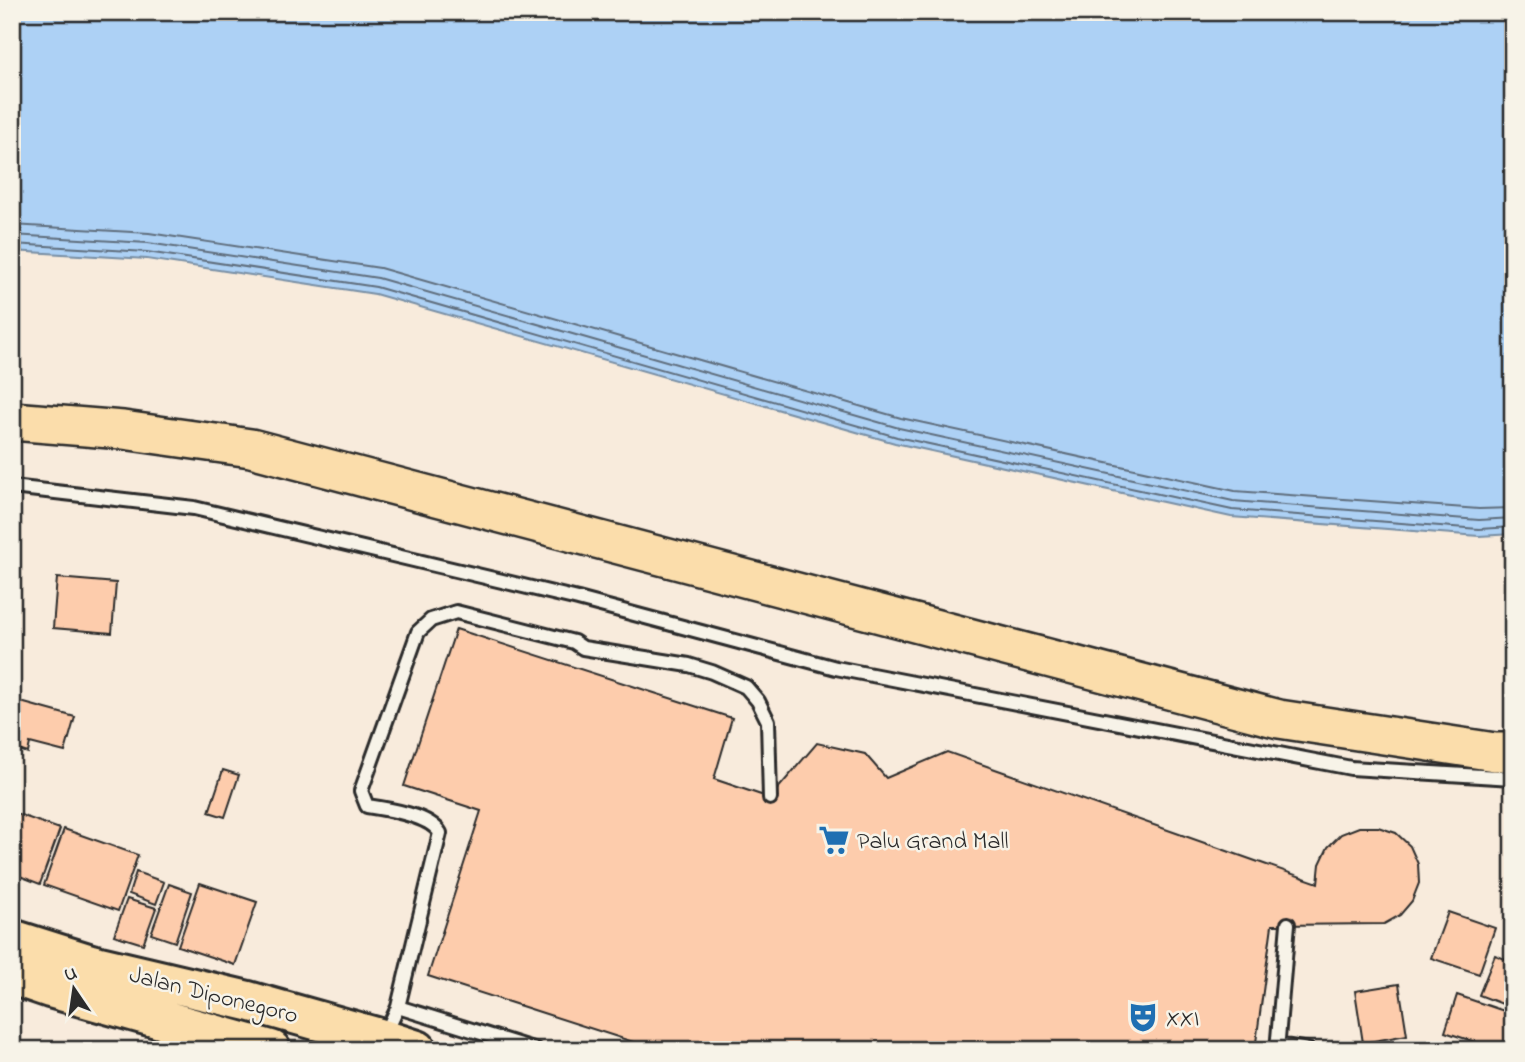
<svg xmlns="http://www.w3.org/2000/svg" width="1525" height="1062" viewBox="0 0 1525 1062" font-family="'Indie Flower',sans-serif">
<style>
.water{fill:#add1f5;stroke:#798fa4;stroke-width:2}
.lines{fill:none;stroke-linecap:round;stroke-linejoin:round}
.shore{stroke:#5f6d7c;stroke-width:2}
.building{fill:#fdccac;stroke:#2b2b2b;stroke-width:2}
.service-casing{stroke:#2b2b2b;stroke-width:18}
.primary-casing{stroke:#2b2b2b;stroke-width:42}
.trunk-casing{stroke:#2b2b2b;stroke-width:44}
.service{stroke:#f7f3e8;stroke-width:12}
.primary{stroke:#fbddab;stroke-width:37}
.trunk{stroke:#fbddab;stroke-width:38}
.labels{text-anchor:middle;stroke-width:5;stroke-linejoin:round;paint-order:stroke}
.poi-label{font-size:24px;fill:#2b2b2b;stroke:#f7f3e8;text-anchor:start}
.street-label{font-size:24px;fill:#2b2b2b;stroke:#f7f3e8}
</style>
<rect width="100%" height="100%" fill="#f8ebdc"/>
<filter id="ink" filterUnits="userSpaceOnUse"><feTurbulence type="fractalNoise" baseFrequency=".0143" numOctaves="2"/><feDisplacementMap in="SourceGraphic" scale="14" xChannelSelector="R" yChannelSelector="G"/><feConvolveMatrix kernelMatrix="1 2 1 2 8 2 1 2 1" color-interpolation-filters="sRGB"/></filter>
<g filter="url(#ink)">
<path class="water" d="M12 12H1513V534L1479 536 1231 517 895 443 375 294 147 259 12 251Z"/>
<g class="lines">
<path class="shore" d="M12 225 149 233 380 268 901 418 1235 491 1479 509 1513 508
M12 235 148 243 378 278 899 428 1233 501 1479 520 1513 518
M12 244 147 252 376 287 897 437 1232 510 1479 529 1513 527"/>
</g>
<path class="building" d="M57 578 116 583 112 633 53 628Z
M456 629 732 718 714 779 770 798 817 743 865 754 886 778 947 752 1318 883 1320 864 1328 847 1341 834 1359 827H1378L1396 833 1410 846 1418 864 1419 883 1412 901 1400 915 1384 924 1272 925 1255 1050H971L957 1045 953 1050H658L428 976 481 811 404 786Z
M17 701 75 717 65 752 30 743 28 753 12 748V719Z
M223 770 239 775 225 817 209 812Z
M12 812 60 829 40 884 12 873Z
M64 829 138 855 118 911 44 885Z
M136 872 164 882 156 904 129 894Z
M200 883 257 902 235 965 178 946Z
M169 884 192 892 175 942 151 934Z
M127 899 156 908 143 944 114 935Z
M1448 912 1495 928 1479 974 1431 958Z
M1513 938V1008L1479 995 1495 955 1505 959Z
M1399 984 1407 1035 1363 1043 1355 991Z
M1457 995 1513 1014V1050H1499L1445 1032Z"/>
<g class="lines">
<g class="service-casing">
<path id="service" d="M12 487 194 508 578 599 836 668 1351 768 1513 778
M398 1007 536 1050
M385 1035 398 1007 440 833C430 815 387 809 367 806L361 791 418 632 431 620 456 612 574 642 583 648 689 665 712 672 746 687 758 701 768 721 770 798
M1278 1045 1308 1050
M1277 1050 1288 924"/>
</g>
<g class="primary-casing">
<path id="primary" d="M12 421 123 430 251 448 1279 719 1495 752H1513"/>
</g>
<g class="trunk-casing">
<path id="trunk" d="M12 939 91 964 248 1001 383 1039 417 1050
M12 975 50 988 271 1050"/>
</g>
<use href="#service" class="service"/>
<use href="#primary" class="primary"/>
<use href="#trunk" class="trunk"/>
</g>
</g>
<defs>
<g id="supermarket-bare" transform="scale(2.415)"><path d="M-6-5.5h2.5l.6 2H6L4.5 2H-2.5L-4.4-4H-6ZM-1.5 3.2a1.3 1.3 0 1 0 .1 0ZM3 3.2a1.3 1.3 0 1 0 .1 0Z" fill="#1f6fb2" stroke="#f7f3e8" stroke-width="2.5" paint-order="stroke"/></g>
<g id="theatre-bare" transform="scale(2.415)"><path d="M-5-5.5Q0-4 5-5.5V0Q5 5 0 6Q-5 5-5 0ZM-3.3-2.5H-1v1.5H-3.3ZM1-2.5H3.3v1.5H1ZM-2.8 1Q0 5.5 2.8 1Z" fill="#1f6fb2" stroke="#f7f3e8" stroke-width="2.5" paint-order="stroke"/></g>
</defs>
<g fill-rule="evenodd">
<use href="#supermarket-bare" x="834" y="840"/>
<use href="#theatre-bare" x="1143" y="1017"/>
</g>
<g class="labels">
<g class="poi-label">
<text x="857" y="848">Palu Grand Mall</text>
<text x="1166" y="1025">XXI</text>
</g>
<g class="street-label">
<text transform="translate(214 994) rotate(14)" y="8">Jalan Diponegoro</text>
</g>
</g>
<rect width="1525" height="1062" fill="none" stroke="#f7f3e8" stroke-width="42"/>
<rect x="21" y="21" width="1483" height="1020" fill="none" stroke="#2b2b2b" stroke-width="2.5" filter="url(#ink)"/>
<g transform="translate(74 989) rotate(347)" stroke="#f7f3e8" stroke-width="5" paint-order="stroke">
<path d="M0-5L12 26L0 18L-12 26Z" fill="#2b2b2b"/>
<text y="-10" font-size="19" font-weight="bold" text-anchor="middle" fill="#2b2b2b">U</text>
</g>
</svg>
